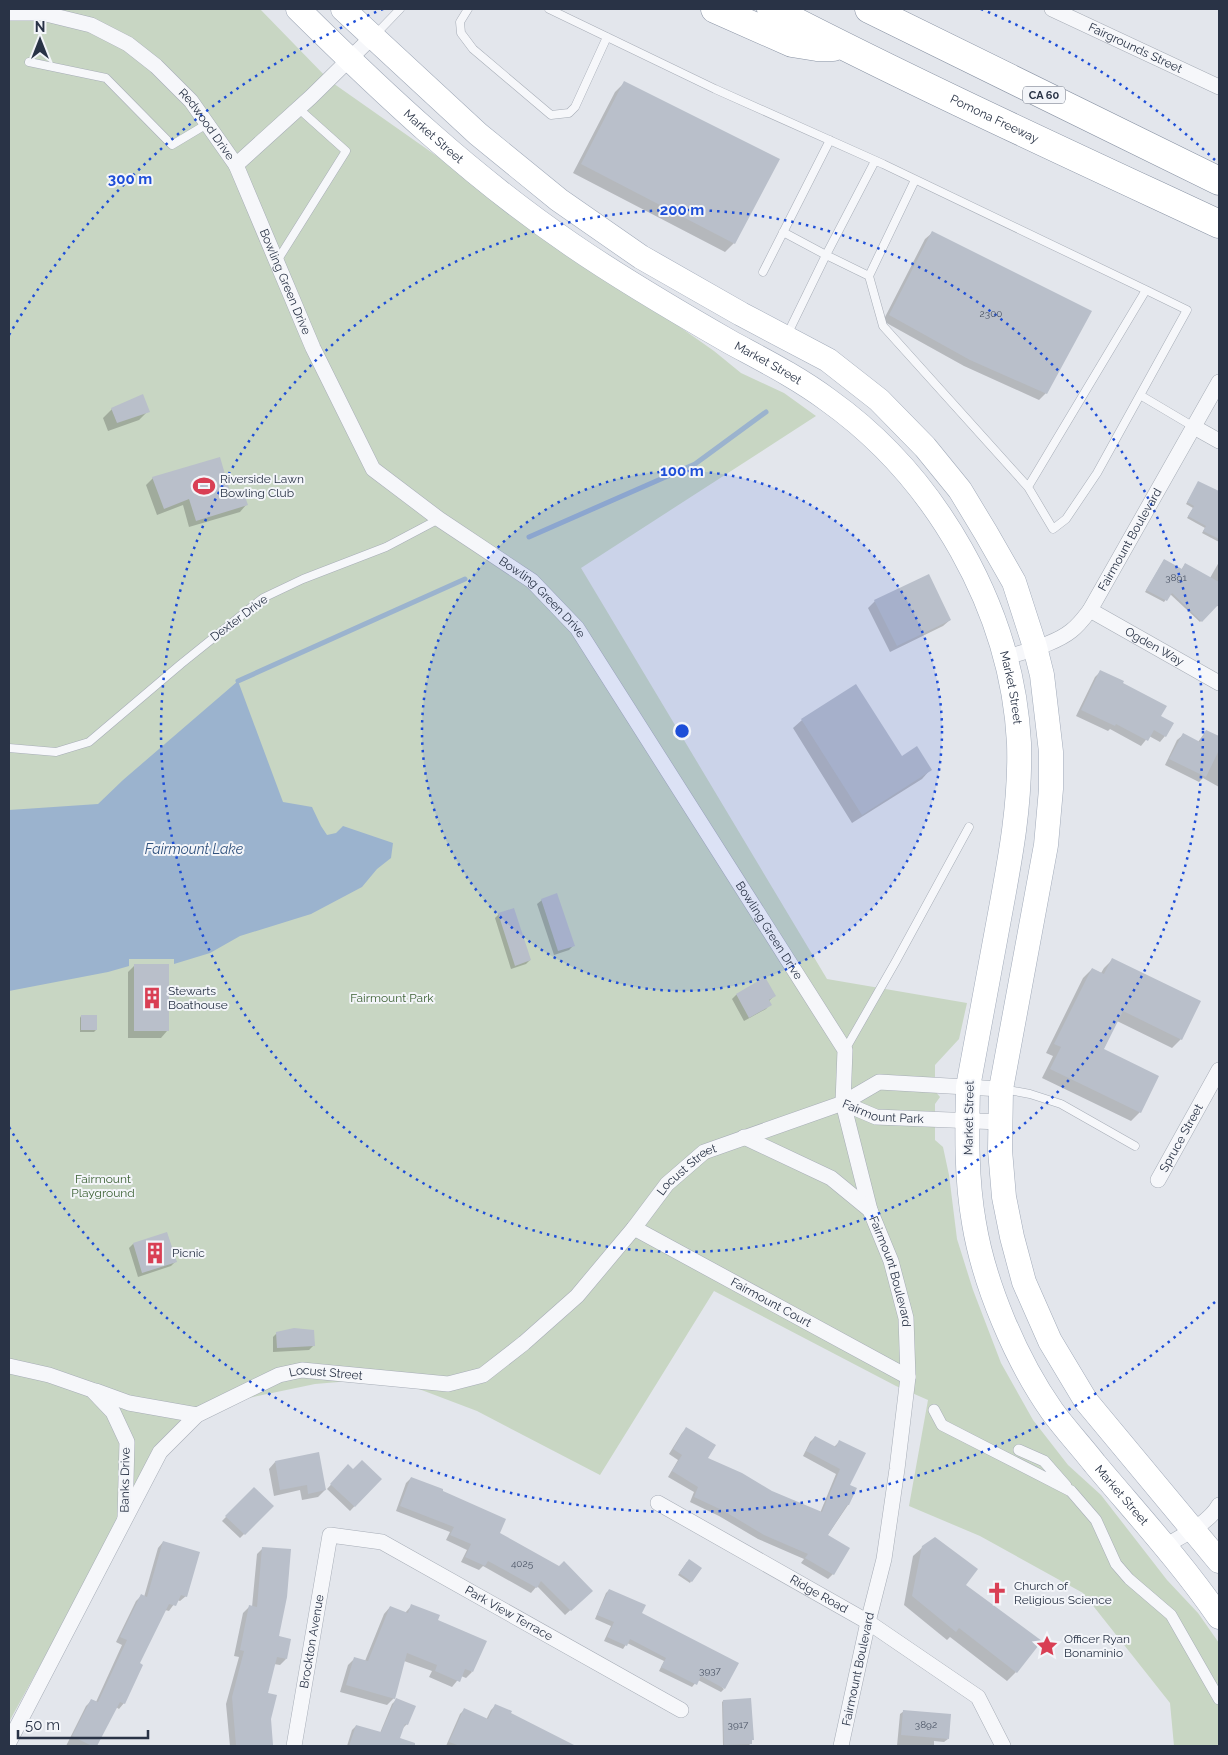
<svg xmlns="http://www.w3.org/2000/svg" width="1228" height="1755" viewBox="0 0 1228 1755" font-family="Raleway,sans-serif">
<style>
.green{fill:#c8d6c3}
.water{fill:#9bb3ce}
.shadow{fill:#0003}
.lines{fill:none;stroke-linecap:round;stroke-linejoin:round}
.stream{stroke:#9bb3ce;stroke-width:5}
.building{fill:#b9bfca}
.service-casing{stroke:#a7adb7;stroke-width:9}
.pedestrian-casing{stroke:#a7adb7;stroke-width:12}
.minor-casing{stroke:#a7adb7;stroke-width:16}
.primary-casing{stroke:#a1aab9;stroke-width:25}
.motorway-casing{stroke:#8993a4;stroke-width:29}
.service{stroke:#f6f7fa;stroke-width:8}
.pedestrian{stroke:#f6f7fa;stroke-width:11}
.minor{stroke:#f6f7fa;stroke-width:15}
.primary{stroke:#fff;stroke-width:24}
.motorway{stroke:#fff;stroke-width:28}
.ring{fill:none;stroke:#1d4ed8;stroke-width:2.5;stroke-dasharray:2.5 5}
.labels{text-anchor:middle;stroke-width:4;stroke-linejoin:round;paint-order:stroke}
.number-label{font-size:10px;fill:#4d5667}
.shield{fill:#f3f5f9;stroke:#666d7c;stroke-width:1}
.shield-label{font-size:11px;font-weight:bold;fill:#293346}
.street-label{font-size:12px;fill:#293346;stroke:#f3f5f9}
.poi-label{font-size:12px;fill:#293346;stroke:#f3f5f9;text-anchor:start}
.park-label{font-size:12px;fill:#3d6235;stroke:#f3f5f9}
.water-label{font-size:14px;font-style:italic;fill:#2f517d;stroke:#f3f5f9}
.centre{fill:#1d4ed8;stroke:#f3f5f9;stroke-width:2.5}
.ring-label{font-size:15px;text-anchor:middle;font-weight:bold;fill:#1d4ed8;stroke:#f3f5f9;stroke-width:4;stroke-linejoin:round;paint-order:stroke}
</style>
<rect width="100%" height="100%" fill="#e3e6ec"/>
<path class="green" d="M9 9H260L330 81 714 351 741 373 784 393 816 416 581 568 827 979 967 1003 959 1039 935 1065V1091L940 1097 935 1104V1140L943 1147 949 1175 957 1239 973 1290 1001 1363 1033 1420 1068 1465 1101 1495 1167 1580 1198 1613 1219 1643V1746H1174L1170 1703 1083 1593 980 1536 909 1506 928 1400 896 1386 714 1291 600 1475 477 1411 411 1386 362 1380 315 1384 215 1405 178 1434 66 1618 9 1722Z"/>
<path class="water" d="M238 681 283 802 312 807 321 826 327 835 336 833 343 826 393 843 391 858 377 869 362 887 311 914 240 936 210 953 174 964V959H129V966L108 972 9 991V810L98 804 123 780Z"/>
<path class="shadow" d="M624 83 734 243 725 252 573 173 615 92Z
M932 233 1046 393 1039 400 964 366 883 321 925 239Z
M112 409 148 411 139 420 108 431 103 418Z
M153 478 231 497 246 505 240 512 189 527 183 505 157 515 146 485Z
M1198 483 1219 493V505L1214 514 1219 517V542L1202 533 1205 528 1187 518 1193 508 1186 504Z
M1164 560 1181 570 1185 564 1210 578 1219 562V607L1216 605 1200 622 1170 594 1164 602 1145 592Z
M875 601 950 620 943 626 890 652 868 608Z
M1100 672 1121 683 1160 717 1165 736 1160 742 1149 736 1141 746 1110 729 1108 731 1076 716 1095 677Z
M802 720 901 758 930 770 922 779 852 823 793 728Z
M1206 731 1219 738V787L1203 778 1199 782 1165 765 1177 740 1183 735 1198 742Z
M542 900 573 946 569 950 554 955 537 904Z
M499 914 530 960 526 964 511 969 495 918Z
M1113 959 1181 1039 1172 1048 1117 1021 1103 1050 1140 1112 1131 1121 1042 1078 1053 1056 1046 1053 1083 978 1092 969 1101 973 1104 968Z
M134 966 167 1031 161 1038H128V972Z
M765 979 774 996 769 1001 770 1004 766 1009 744 1021 732 999 736 995Z
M81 1016 96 1030 94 1032H80V1018Z
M133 1244 175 1262 171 1266 138 1277 129 1248Z
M277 1333 314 1345 309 1350 273 1352V1337Z
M687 1428 706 1458 771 1492 820 1513 836 1474 803 1456 810 1442 815 1437 834 1447 839 1442 848 1486V1505L827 1536 848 1548 833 1574 828 1579 801 1563 804 1559 758 1539 719 1516 690 1502 694 1492 668 1477 678 1460 669 1454 682 1433Z
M275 1462 325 1490 318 1497 302 1500 300 1490 274 1496 269 1469Z
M348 1466 353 1471 380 1479 350 1511 327 1489Z
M411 1478 441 1491 498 1533 591 1591 565 1615 537 1586 531 1593 483 1566 479 1570 461 1562 467 1550 446 1540 450 1532 396 1511 406 1483Z
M254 1488 272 1506 240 1538 222 1521Z
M163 1542 186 1596 180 1601 177 1600 169 1611 165 1610 138 1664 124 1703 119 1709 116 1707 96 1746H66L86 1706 92 1700 96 1702 122 1645 116 1642 136 1601 141 1596 144 1597 158 1548Z
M923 1547 964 1585 1016 1672 1007 1681 950 1637 947 1640 904 1605 913 1556Z
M263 1548 277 1637 286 1659 280 1665 274 1664 267 1694 272 1745 270 1746H230L226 1704 239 1657 234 1656 243 1613 249 1607H252L257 1554Z
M687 1562 691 1581 690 1583 678 1575Z
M609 1590 641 1613 724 1689 721 1692 698 1680 692 1687 659 1671 664 1661 627 1643 623 1649 604 1641 611 1626 595 1619 606 1593Z
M412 1605 436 1620 472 1672 466 1678 461 1676 452 1687 429 1677 432 1671 404 1661 394 1698 387 1705 340 1692 348 1665 355 1658 365 1661 384 1614 390 1607 405 1613Z
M396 1700 407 1724 402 1729 397 1746H347L352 1730 356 1726 380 1733 392 1704Z
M723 1701 751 1741 749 1746H723L722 1702Z
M495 1706 509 1714 573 1746H446L460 1714 464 1710 486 1720 491 1710Z
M904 1711 948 1739 944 1742 934 1741V1746H897L900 1714Z"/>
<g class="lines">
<path class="stream" d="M529 537 695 464 766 412
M238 681 465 579"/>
</g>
<path class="building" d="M624 81 780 159 735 244 581 164Z
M932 231 1092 311 1047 394 970 360 889 315Z
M143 394 150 412 117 423 111 408Z
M220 457 231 495 243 491 248 505 196 521 189 499 164 509 152 477Z
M1198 481 1219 491V539L1203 531 1206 526 1188 516 1194 506 1187 502Z
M1164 559 1182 569 1185 563 1219 582V604L1202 622 1172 593 1167 601 1146 590Z
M929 574 951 620 897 646 874 600Z
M1100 670 1124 681 1123 683 1167 706 1161 716 1174 723 1166 737 1154 730 1148 741 1116 724 1115 726 1081 710Z
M856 684 902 756 917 746 932 770 862 815 801 719Z
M1206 730 1219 736V750L1206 777 1169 759 1183 733 1200 742Z
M557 893 575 946 558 951 541 899Z
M514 908 531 960 515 966 498 913Z
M1112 958 1201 1001 1182 1040 1123 1011 1104 1049 1159 1076 1141 1113 1050 1069 1061 1047 1054 1044 1092 968 1104 974Z
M134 964H169V1031H134Z
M765 977 776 996 769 1000 772 1005 749 1018 736 994Z
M81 1015H97V1030H81Z
M167 1232 177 1262 142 1273 133 1243Z
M294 1328 314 1330 315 1346 277 1348 276 1332Z
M686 1427 716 1445 708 1458 742 1473 772 1491 822 1512 840 1469 806 1451 815 1436 836 1447 839 1440 866 1453 850 1485 857 1488 849 1505H847L828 1535 850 1548 834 1575 805 1558 808 1554 764 1535 724 1511 694 1497 698 1487 672 1471 682 1455 673 1449Z
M319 1452 326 1490 308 1494 307 1485 280 1490 275 1461Z
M362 1460 382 1479 355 1507 330 1484 348 1464 353 1469Z
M411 1477 443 1489V1491L506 1519 500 1533 559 1566 564 1561 593 1591 571 1611 541 1581 537 1588 488 1561 485 1566 465 1557 471 1544 450 1535 454 1527 400 1506Z
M254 1487 274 1506 245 1535 225 1516Z
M935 1537 978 1569 966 1585 1042 1641 1017 1673 959 1628 956 1632 912 1596 922 1546Z
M163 1541 200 1552 187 1597 181 1595 176 1606 169 1604 140 1663 143 1665 125 1704 120 1702 97 1746H92L72 1736 91 1699 98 1702 127 1640 120 1637 141 1594 147 1597Z
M262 1547 291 1549 287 1597 279 1636 291 1639 287 1659 277 1657 268 1693 277 1695 271 1719 273 1745 236 1746 232 1697 244 1651 240 1650 249 1605 257 1607Z
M689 1559 702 1568 692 1582 679 1573Z
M609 1589 646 1605 642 1613 739 1663 725 1689 701 1676 697 1685 661 1667 666 1658 630 1639 627 1646 607 1637 614 1622 597 1615Z
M411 1604 440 1615 438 1620 487 1641 473 1672 465 1669 460 1682 435 1671 437 1665 407 1653 395 1699 346 1685 354 1657 368 1661 390 1606 408 1613Z
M396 1698 416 1706 408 1725 405 1724 400 1738 415 1743V1746H349L356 1725 381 1732Z
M751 1698 754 1740H752V1744L724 1745 723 1700Z
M495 1704 512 1711 511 1713 576 1746H460L449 1742 464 1708 488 1719Z
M903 1710 951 1714 949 1739 901 1735Z"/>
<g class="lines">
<g class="service-casing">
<path id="service" d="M468 9 460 22 461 33 473 49 551 115 569 113 575 107 607 37
M549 9 715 89 883 164 1146 290 1028 487 883 326 869 276 826 255 787 335
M374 36 400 9
M29 62 106 78 172 145 207 124
M783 232 826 255 875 161
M277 261 346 151 298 108
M763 272 830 140
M869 276 915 180
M1140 395 1194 427
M1028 487 1053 529 1066 519 1097 473 1187 310 1146 290
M9 748 56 752 89 742 181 664 263 598 303 579 386 547 439 519
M845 1050 896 961 969 827
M1003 1089 1030 1094 1061 1104 1135 1146"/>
</g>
<g class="pedestrian-casing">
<path id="pedestrian" d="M934 1410 942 1425 1071 1491 1096 1520 1116 1564 1129 1579 1171 1615 1219 1699
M1019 1450 1044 1461 1066 1486"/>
</g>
<g class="minor-casing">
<g id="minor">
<path id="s1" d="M1052 9 1219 87"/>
<path id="s2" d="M9 13H42L91 25 128 44 156 66 191 101 236 165 313 348 373 469 439 519 532 581 577 628 845 1050 843 1103 870 1210 891 1261 906 1318 908 1377 897 1469 884 1559 868 1622 841 1746"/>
<path d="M236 165 311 97 372 37"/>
<path d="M1194 427 1219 441"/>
<path id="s3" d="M1090 610 1219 683"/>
<path id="s4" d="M1005 658C1025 651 1055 644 1071 631 1079 625 1084 618 1090 610L1219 382"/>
<path id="s5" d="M843 1103 876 1117 1000 1122"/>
<path d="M744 1137 831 1178 870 1210"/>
<path id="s6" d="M1158 1180 1219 1070"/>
<path id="s7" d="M634 1228 908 1377"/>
<path d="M9 1366 49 1375 92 1390 113 1412 127 1442 125 1518"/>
<path d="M96 1391 129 1403 197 1415"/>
<path id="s8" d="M658 1503 868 1622 978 1697 1003 1746"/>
<path d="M1165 1546C1182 1536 1209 1523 1219 1505"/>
<path id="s9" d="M9 1742 160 1452 197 1415 279 1375 302 1370 448 1384 483 1375 524 1343 577 1296 634 1228 667 1184 704 1152 843 1103 879 1082 1001 1089"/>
<path id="s10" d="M294 1746 330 1535 382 1542 681 1710"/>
</g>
</g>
<g class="primary-casing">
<g id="primary">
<path id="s11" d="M298 9C384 94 472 177 572 245 623 280 676 311 730 342 763 360 797 377 828 400 936 477 1012 609 1019 743 1021 803 1010 860 999 919 989 975 978 1031 968 1087 967 1132 966 1178 974 1223 984 1284 1016 1360 1052 1411 1065 1429 1081 1446 1095 1464 1137 1514 1182 1563 1219 1617"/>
<path d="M343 9 478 134 559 200 641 257 741 314 828 360 879 400 925 447 960 490 986 533 1014 582 1035 647 1042 675 1051 752V789L1046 845 1001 1089 1000 1150 1004 1197 1012 1237 1024 1282 1050 1341 1086 1401 1219 1561"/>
</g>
</g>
<g class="motorway-casing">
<g id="motorway">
<path d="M715 9 792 43 817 47H833"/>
<path id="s12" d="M771 9C918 85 1069 154 1219 224"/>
<path d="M869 9 1219 181"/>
</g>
</g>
<use href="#service" class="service"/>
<use href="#pedestrian" class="pedestrian"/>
<use href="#minor" class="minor"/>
<use href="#primary" class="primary"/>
<use href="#motorway" class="motorway"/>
</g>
<circle cx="682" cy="731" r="260" fill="#1d4ed8" fill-opacity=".12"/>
<g class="ring">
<circle cx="682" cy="731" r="260"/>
<circle cx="682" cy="731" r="521"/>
<path d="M1215 1302A781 781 0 0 1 9 1127M9 335A781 781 0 0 1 383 9M981 9A781 781 0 0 1 1215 160"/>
</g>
<defs>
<g id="stadium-bare" transform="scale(1.725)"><path d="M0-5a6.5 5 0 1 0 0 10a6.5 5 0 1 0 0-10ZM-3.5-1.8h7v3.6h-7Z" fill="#d93f54" stroke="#f3f5f9" stroke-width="2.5" paint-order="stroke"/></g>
<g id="building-bare" transform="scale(1.725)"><path d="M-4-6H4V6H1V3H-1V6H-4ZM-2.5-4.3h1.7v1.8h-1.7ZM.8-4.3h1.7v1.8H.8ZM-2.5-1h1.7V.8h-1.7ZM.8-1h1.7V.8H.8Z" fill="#d93f54" stroke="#f3f5f9" stroke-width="2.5" paint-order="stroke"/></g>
<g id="church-bare" transform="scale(1.725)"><path d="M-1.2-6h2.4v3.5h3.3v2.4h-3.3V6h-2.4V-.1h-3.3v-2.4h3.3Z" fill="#d93f54" stroke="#f3f5f9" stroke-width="2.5" paint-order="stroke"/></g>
<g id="sight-bare" transform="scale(1.725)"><path d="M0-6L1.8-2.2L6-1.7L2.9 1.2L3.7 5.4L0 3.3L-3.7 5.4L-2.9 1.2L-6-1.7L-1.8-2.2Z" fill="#d93f54" stroke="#f3f5f9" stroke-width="2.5" paint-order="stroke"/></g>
</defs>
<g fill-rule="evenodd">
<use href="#stadium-bare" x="204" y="486"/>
<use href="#building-bare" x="152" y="998"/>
<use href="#building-bare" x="155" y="1253"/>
<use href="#church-bare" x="997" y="1593"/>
<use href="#sight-bare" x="1047" y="1646"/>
</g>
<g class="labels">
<g class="number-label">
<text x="991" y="317">2300</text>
<text x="1176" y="581">3891</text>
<text x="522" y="1567">4025</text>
<text x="710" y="1674">3937</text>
<text x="738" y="1728">3917</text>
<text x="926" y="1728">3892</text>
</g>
<rect class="shield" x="1023" y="86.5" width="42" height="17" rx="4"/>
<g class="shield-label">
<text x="1044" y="99">CA 60</text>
</g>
<g class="street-label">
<text dy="4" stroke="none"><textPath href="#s1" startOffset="92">Fairgrounds Street</textPath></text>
<text dy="4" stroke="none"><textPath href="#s12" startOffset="249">Pomona Freeway</textPath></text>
<text dy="4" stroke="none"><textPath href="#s2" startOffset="238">Redwood Drive</textPath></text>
<text dy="4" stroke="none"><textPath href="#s11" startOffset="186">Market Street</textPath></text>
<text dy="4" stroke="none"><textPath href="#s2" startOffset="415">Bowling Green Drive</textPath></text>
<text dy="4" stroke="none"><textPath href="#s11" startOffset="591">Market Street</textPath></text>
<text dy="4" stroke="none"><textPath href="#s4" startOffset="181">Fairmount Boulevard</textPath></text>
<text dy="4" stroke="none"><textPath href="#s2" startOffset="835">Bowling Green Drive</textPath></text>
<text transform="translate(239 618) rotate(-37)" y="4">Dexter Drive</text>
<text dy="4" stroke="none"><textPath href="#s3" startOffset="74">Ogden Way</textPath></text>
<text dy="4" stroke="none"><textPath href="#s11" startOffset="1011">Market Street</textPath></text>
<text dy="4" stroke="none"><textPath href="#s2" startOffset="1240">Bowling Green Drive</textPath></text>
<text dy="4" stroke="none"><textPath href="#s5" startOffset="42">Fairmount Park</textPath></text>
<text transform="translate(969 1118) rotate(-89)" y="4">Market Street</text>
<text dy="4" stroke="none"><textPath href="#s6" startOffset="48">Spruce Street</textPath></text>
<text dy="4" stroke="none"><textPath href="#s9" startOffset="968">Locust Street</textPath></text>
<text dy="4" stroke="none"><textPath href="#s2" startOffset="1610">Fairmount Boulevard</textPath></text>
<text dy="4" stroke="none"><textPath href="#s7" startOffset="156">Fairmount Court</textPath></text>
<text dy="4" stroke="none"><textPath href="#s9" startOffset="518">Locust Street</textPath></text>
<text transform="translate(125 1480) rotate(-89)" y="4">Banks Drive</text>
<text dy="4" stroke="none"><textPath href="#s11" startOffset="1866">Market Street</textPath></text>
<text dy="4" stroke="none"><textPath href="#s8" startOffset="185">Ridge Road</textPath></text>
<text dy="4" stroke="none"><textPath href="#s10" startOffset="412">Park View Terrace</textPath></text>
<text dy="4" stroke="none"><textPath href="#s10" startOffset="106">Brockton Avenue</textPath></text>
<text transform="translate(858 1669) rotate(-78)" y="4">Fairmount Boulevard</text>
</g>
<g class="poi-label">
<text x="220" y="483">Riverside Lawn<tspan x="220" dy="14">Bowling Club</tspan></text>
<text x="168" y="995">Stewarts<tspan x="168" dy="14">Boathouse</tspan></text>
<text x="172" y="1257">Picnic</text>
<text x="1014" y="1590">Church of<tspan x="1014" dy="14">Religious Science</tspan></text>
<text x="1064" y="1643">Officer Ryan<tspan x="1064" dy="14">Bonaminio</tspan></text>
</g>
<g class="park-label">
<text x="392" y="1002">Fairmount Park</text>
<text x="103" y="1183">Fairmount<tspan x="103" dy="14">Playground</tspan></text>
</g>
<g class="water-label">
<text x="194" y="854">Fairmount Lake</text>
</g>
</g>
<circle cx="682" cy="731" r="8" class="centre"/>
<g class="ring-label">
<text x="130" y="184">300 m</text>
<text x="682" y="215">200 m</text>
<text x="682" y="476">100 m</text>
</g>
<rect width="1228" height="1755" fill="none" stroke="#293346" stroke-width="20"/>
<g transform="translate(40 40)" stroke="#f3f5f9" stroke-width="4" paint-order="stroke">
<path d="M0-4L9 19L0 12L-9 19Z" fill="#293346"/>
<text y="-8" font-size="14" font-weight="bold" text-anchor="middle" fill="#293346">N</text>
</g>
<path d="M18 1730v8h130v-8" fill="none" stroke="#293346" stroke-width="2.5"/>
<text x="25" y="1730" font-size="15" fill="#293346" stroke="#f3f5f9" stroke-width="4" paint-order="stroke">50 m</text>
</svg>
